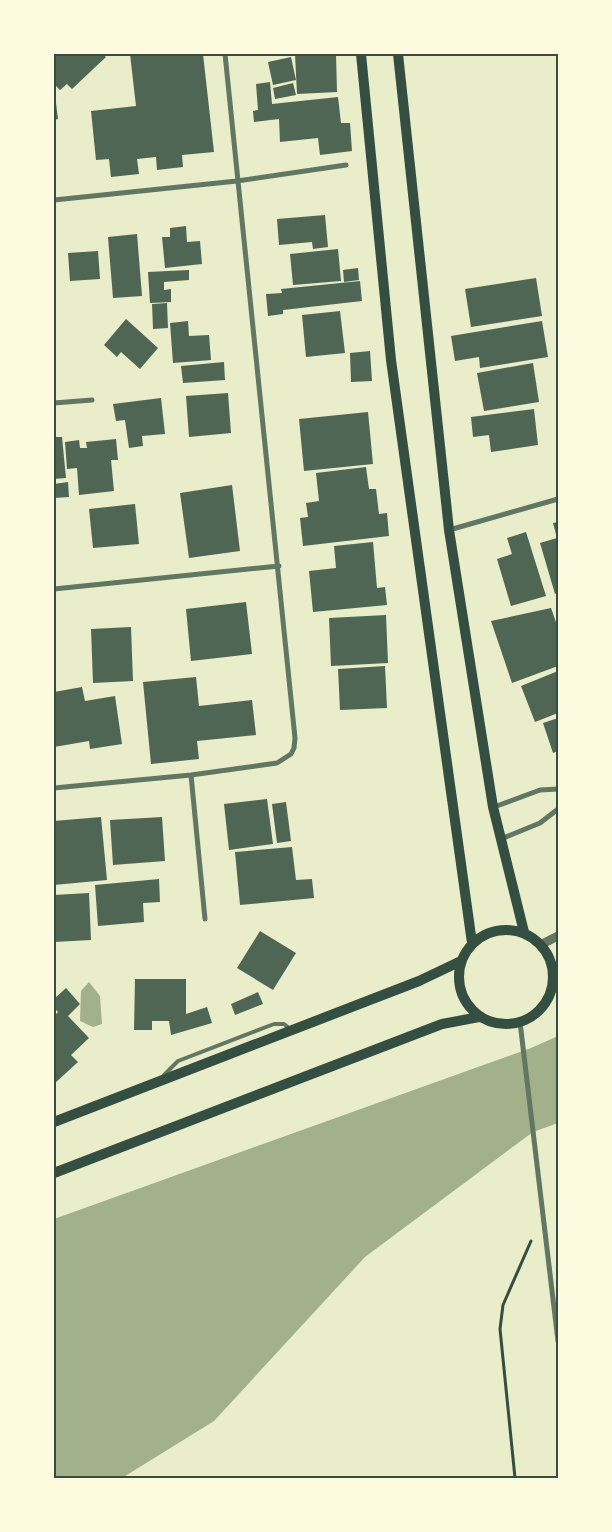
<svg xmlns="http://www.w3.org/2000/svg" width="612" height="1532" viewBox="0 0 612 1532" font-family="'IBM Plex Sans',sans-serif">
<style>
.water{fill:#a3b18a}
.building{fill:#4f6655}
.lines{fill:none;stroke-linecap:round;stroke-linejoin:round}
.path{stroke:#344e41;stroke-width:3}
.service{stroke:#617663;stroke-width:4}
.minor{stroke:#617663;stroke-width:5}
.tertiary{stroke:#617663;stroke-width:9}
.secondary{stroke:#344e41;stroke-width:10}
.neatline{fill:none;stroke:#344e41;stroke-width:2}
</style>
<rect width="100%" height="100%" fill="#e9edc9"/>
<path class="water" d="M89 982 100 996 102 1024 93 1027 80 1021 81 991Z
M558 1036V1123L533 1132 365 1257 214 1421 122 1478H54V1219L531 1048Z"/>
<path class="building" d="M54 54H103L106 57 72 89 67 84 60 90 54 84Z
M130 54H203L214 152 182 155 183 167 157 170 156 157 137 159 139 174 111 177 109 159 96 160 91 111 136 106Z
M295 54H336L337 92 297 94Z
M291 57 296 80 273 85 268 62Z
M270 82 272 104 338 97 341 123H350L352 151 320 155 318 138 280 142 279 119 254 122 253 111 258 110 256 84Z
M293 83 296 95 275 99 273 88Z
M54 103H56L58 119 54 120Z
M325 215 328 247 313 249 312 242 279 245 277 219Z
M186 226 187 242 200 241 202 264 165 268 162 237H170V228Z
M137 234 142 296 113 298 108 237Z
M338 249 341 281 293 285 290 254Z
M98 251 100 279 70 281 68 253Z
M358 268 359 280 344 282 343 270Z
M189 270V280L164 282V290L171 289V302L150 303 148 272Z
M536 278 542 316 471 327 465 289Z
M360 281 362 301 283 310V314L268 316 266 294 282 293 281 289Z
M167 303 168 328 153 329 152 304Z
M340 311 345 353 306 357 302 315Z
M126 319 158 348 140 369 121 352 117 357 104 345Z
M188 321 189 336 209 335 211 360 173 363 170 323Z
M542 321 548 357 480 368 479 357 455 361 451 336Z
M370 351 372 381 351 382 350 353Z
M224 362 225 380 183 383 181 366Z
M533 363 539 402 484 411 477 373Z
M228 393 231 433 189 437 186 396Z
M161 398 165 434 142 436 143 446 129 448 125 420 116 421 113 404Z
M534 409 538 445 491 452 489 435 473 437 471 417Z
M368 412 373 464 304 471 299 419Z
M54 437H62L66 478 54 479Z
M116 439 118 460H111L114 491 79 495 77 468 67 469 65 442 79 440 80 448H87L86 442Z
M366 467 369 489H376L379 514 387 513 389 536 303 546 300 518 308 517 306 503 319 501 316 473Z
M68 482 69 497 54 498V484Z
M232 485 240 551 189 558 180 493Z
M135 504 139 544 93 548 89 509Z
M558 522V593L555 594 540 543 557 538 553 523Z
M526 532 546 596 511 606 497 559 512 554 507 538Z
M373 542 377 588 385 587 387 605 313 612 309 571 336 568 334 546Z
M246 602 252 654 191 661 186 609Z
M551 608 558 628V666L512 683 491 621Z
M386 615 388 663 331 666 329 618Z
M131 627 133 681 93 683 91 629Z
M385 666 387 708 340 710 338 669Z
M558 671V713L535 722 521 686Z
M196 677 199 706 252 700 256 735 197 741 199 759 151 764 143 682Z
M82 687 85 701 115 696 122 744 90 749 89 741 54 747V692Z
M558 718V751L553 753 543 723Z
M267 799 273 844 229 850 224 804Z
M286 802 291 841 277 843 272 804Z
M101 817 107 880 54 885V821Z
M162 817 165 861 113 865 110 820Z
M292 847 296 880 312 879 314 898 240 905 235 852Z
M159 879 160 902 143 903 144 922 98 926 95 885Z
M89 893 91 940 54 942V895Z
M260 931 296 953 273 990 237 968Z
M135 979H186V1014L207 1007 212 1023 171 1035 169 1021H152V1030H134Z
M66 988 80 1004 68 1016 89 1038 71 1055 78 1062 55 1083 54 1016 58 1012 54 1008V999Z
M258 992 263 1004 235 1015 231 1004Z"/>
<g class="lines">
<path class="path" d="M515 1478 500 1329 503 1305 531 1241"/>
<path class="service" d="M164 1075 178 1061 274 1024H284L290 1029"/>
<path class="minor" d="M54 200 237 181 346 165
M54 403 92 400
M449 530 558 499
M54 589 279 566
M191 775 205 919
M54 788 191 775 277 763 291 754 294 748 295 738 225 54
M494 807 540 790 558 789
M501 839 540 823 558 809
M520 1022 558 1341"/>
<path class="tertiary" d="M542 944 558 936
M553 987 558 983"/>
<path class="secondary" d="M361 54 391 360 472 943
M398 54 449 530 493 807 524 932
M459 977a47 47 0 1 1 94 0a47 47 0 1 1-94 0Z
M54 1122 419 981 461 961
M54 1173 442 1024 479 1017"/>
</g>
<rect width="612" height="1532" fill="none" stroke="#fefae0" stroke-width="110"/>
<rect x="55" y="55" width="502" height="1422" class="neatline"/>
</svg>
